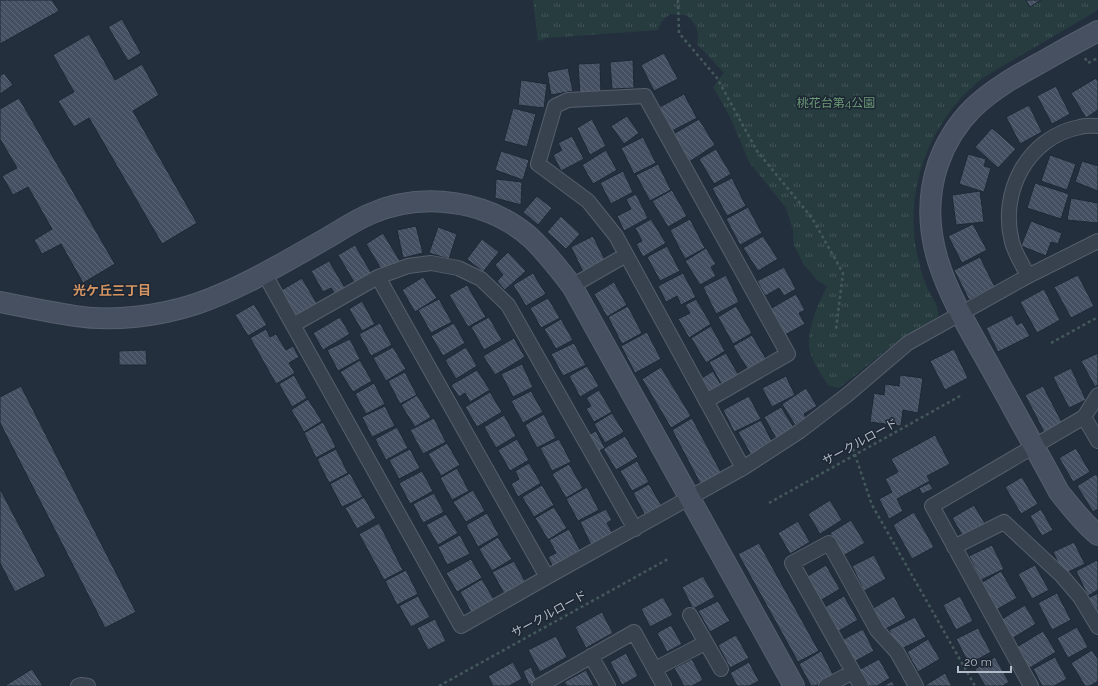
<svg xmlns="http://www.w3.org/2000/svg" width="1098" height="686" viewBox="0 0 1098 686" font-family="Raleway,'Noto Sans JP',sans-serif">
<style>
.grass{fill:url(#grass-tufts)}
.building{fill:url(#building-back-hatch);stroke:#1f2835}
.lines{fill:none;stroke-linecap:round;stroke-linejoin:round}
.street-casing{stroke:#565f6c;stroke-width:16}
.secondary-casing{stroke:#565f6c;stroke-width:22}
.path{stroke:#44595c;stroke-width:2.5;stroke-dasharray:3 3;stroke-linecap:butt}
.street{stroke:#38414e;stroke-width:14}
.secondary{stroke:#465061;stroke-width:20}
.labels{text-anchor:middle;stroke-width:3;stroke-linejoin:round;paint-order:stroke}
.park-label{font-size:12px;fill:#6b9a76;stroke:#1d2633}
.street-label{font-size:12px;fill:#b4bcc9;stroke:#1d2633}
.neighbourhood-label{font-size:13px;font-weight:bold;fill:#d59563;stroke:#1d2633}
</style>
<defs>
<pattern id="grass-tufts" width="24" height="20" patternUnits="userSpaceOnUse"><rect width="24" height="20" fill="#263c3f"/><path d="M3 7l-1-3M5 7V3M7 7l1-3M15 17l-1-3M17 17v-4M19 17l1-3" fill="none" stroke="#435659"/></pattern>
<pattern id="building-back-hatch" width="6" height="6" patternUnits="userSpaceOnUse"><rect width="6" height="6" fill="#455162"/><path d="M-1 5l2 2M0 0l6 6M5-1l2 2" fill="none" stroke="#5d6877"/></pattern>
</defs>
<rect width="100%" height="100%" fill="#242f3e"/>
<path class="grass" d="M533 0H1098V10L984 77C930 119 902 190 918 258 920 267 923 278 927 287 931 297 940 306 938 317L903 337 839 388 829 386C822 376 809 357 809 345 808 324 819 304 827 286L818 281 804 265 794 245 793 230 786 208 749 162 731 119 713 87 724 73 697 44C700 31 696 23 686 15L670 14 662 21 658 30 547 38 538 41Z"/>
<path class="building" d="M0 0H52L59 11 0 44Z
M1026 0H1041L1030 7Z
M122 19 141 53 128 61 108 27Z
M89 34 115 80 142 64 159 95 133 111 197 223 162 244 89 118 74 127 58 101 74 92 53 55Z
M664 53 678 79 654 91 641 65Z
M633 60 634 88 612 89 610 62Z
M600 63 601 94 580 95 578 64Z
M568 68 573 91 551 95 547 72Z
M4 73 13 85 0 94V76Z
M1096 78 1098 81V110L1086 118 1071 93Z
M521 80 547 84 544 108 518 105Z
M1056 86 1070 114 1052 124 1037 96Z
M684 94 697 118 670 132 658 108Z
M19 98 115 264 83 283 61 244 42 254 34 240 52 229 28 187 13 195 2 176 17 168 0 139V109Z
M1029 105 1042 132 1020 144 1006 117Z
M513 108 536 114 527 147 504 141Z
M627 116 639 133 624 144 611 126Z
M592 119 606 146 590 155 577 128Z
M699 119 715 145 686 164 670 136Z
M992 128 1016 149 998 168 975 147Z
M572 136 584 159 561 171 553 155 562 150 558 143Z
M643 137 656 163 634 174 621 148Z
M716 149 731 174 714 184 699 159Z
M606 150 617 170 593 184 582 165Z
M501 151 529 160 523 180 495 170Z
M968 154 986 159 984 166 991 168 984 192 959 184Z
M1050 155 1076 164 1067 190 1041 181Z
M1082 161 1098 166V191L1075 182Z
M658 164 671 190 650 201 636 175Z
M623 171 633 192 611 204 600 183Z
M732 178 746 206 727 216 712 188Z
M496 179 522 182 521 205 495 198Z
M1035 183 1069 194 1061 219 1027 208Z
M672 190 687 216 668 227 652 201Z
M980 191 984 222 956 225 952 195Z
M636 194 648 218 624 231 617 216 631 209 626 199Z
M537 196 552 208 538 225 523 212Z
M1071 198 1098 203V223L1067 220Z
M748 207 762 233 740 245 726 219Z
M561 216 580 234 566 249 547 232Z
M651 219 666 243 643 257 636 244 642 241 635 228Z
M690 219 705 248 685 259 670 230Z
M1031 221 1062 233 1058 244 1051 242 1046 256 1021 246Z
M973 224 987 250 962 263 948 236Z
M416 226 423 253 403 258 397 230Z
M438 227 457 234 449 259 429 253Z
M383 233 400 261 383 272 366 244Z
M593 236 605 260 583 272 571 247Z
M763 236 778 259 758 271 743 248Z
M482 239 499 252 483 272 467 259Z
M355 245 372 274 355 284 338 255Z
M667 246 680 271 660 281 647 257Z
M706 248 716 264 711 267 716 276 700 285 685 261Z
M508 252 526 271 505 290 497 281 503 275 495 265Z
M980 257 995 287 969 300 954 270Z
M329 261 347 291 337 297 331 288 323 292 311 271Z
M784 267 796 289 784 296 779 288 765 296 757 281Z
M533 273 546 294 526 306 513 285Z
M683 273 696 297 681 305 677 296 666 302 658 286Z
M726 275 739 302 716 314 703 287Z
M1078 275 1094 306 1071 318 1054 287Z
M423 277 437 298 415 312 402 290Z
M302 278 319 307 297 320 280 291Z
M614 282 627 305 607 317 594 294Z
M467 285 486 317 468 327 449 295Z
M1044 289 1060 320 1037 333 1020 302Z
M796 294 805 310 799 313 805 324 785 335 770 309Z
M548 298 560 318 541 328 530 308Z
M439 299 452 322 431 333 418 310Z
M696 299 711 324 689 338 678 319 690 313 685 305Z
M362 301 375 324 362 331 349 309Z
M254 304 267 325 248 336 235 315Z
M628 306 642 333 622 344 608 317Z
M736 306 752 333 733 344 718 317Z
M1012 315 1017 325 1022 322 1030 336 998 352 986 328Z
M340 317 350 334 323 350 313 333Z
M489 317 502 340 484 350 471 327Z
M561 319 573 340 556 349 544 329Z
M380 323 392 345 371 356 359 334Z
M454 323 465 343 443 356 431 336Z
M711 326 725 351 706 363 691 338Z
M266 329 270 337 276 334 286 350 293 346 299 357 289 363 295 373 276 384 250 338Z
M647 332 661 359 635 373 621 346Z
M752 335 768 362 750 373 733 346Z
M514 338 525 357 495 375 483 356Z
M350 339 360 359 338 371 327 350Z
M574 343 586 365 563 376 551 354Z
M393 347 406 369 386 381 373 358Z
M466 347 477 366 456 379 445 360Z
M954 349 968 378 945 390 930 361Z
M146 350 147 365H119V351Z
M726 353 741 379 724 389 709 362Z
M1098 353V385L1095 387 1081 361Z
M360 360 372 381 353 392 340 372Z
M522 364 533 387 513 397 501 374Z
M587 366 599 386 580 397 569 376Z
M661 367 691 416 671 428 642 379Z
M1071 368 1086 400 1069 408 1053 377Z
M477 370 490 390 470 402 465 393 459 397 451 385Z
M713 371 724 390 711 397 700 379Z
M405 372 417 395 400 404 388 381Z
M294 375 307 398 292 407 279 384Z
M900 375 923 378 918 413 903 410 901 426 870 422 874 393 884 395 885 384 899 386Z
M786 376 795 395 772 407 762 388Z
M374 383 385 404 366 414 355 394Z
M21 386 136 612 105 628 0 423V397Z
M1043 386 1063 424 1045 434 1025 395Z
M806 388 817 406 804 414 806 418 795 425 782 404Z
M599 390 612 412 594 422 586 409 591 406 586 398Z
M531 391 543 412 523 423 511 401Z
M490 392 502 412 477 427 465 407Z
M417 395 431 417 415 427 401 405Z
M749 396 761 419 734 432 723 410Z
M308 399 322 421 304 432 291 410Z
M385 406 395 426 372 437 362 417Z
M781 407 796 431 778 442 764 417Z
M612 413 624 432 605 443 594 424Z
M544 414 556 438 537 448 525 425Z
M504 415 516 436 496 448 484 427Z
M434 418 446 442 423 454 410 430Z
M692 418 722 474 701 485 672 430Z
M761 420 773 443 751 455 738 432Z
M323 422 336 447 316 458 304 433Z
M397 427 408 448 386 460 375 439Z
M596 431 605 448 596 453 586 436Z
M935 435 950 464 927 476 930 481 897 499 903 511 889 519 879 499 892 492 885 479 898 472 891 459Z
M625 436 638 457 616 470 603 449Z
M517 439 529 460 510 471 498 450Z
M559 439 571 462 552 471 540 448Z
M447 443 460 465 441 476 428 454Z
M1076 448 1090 472 1073 482 1059 458Z
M336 449 348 473 329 483 317 459Z
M410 449 420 468 399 479 389 460Z
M637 461 649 482 632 491 620 471Z
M529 463 541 483 518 497 511 484 519 479 515 471Z
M569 464 583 488 566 498 552 474Z
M457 468 469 491 452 500 440 478Z
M422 471 433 491 410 504 399 483Z
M350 473 363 497 342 507 330 484Z
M1096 474 1098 477V509L1093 512 1077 486Z
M1022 477 1038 504 1021 514 1005 487Z
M929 483 933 489 922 494 919 488Z
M649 484 663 508 646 517 633 493Z
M542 485 554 505 534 517 522 497Z
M587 487 599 510 578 521 566 499Z
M0 489 46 576 15 592 0 563Z
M473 490 485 511 466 522 453 502Z
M434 493 444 512 423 523 413 504Z
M364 497 376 518 357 529 345 508Z
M830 500 842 520 820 534 808 514Z
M974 505 986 525 964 538 952 518Z
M554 507 567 528 548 540 535 518Z
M606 509 612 520 607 523 614 536 592 547 580 522Z
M1041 509 1053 530 1042 536 1030 516Z
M914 512 934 547 912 559 893 525Z
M487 513 499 535 478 547 466 525Z
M446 514 458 533 438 545 426 525Z
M851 520 865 543 843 556 830 533Z
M798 521 810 542 790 554 778 533Z
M379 523 403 570 384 580 359 534Z
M569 529 581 552 553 567 548 557 556 553 549 540Z
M460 535 470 554 447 565 438 547Z
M498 537 512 559 492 571 479 549Z
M1074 542 1085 564 1064 574 1053 552Z
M759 543 819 651 798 662 738 554Z
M992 545 1004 569 981 580 969 556Z
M874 555 886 579 864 591 852 566Z
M471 559 482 578 457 592 446 573Z
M1097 560 1098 563V590L1088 596 1076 571Z
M514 561 526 583 505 595 492 572Z
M826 565 840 589 820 601 806 577Z
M1035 565 1049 590 1032 599 1018 574Z
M406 570 418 594 397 605 385 581Z
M1001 571 1017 598 996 610 981 583Z
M703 576 715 597 693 609 682 587Z
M482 579 495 601 472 614 460 592Z
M1057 593 1071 620 1052 630 1038 603Z
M1098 593V614L1088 598Z
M418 596 430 617 411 627 399 606Z
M844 596 858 620 837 632 823 608Z
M894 596 906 618 882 631 870 610Z
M960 596 973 621 956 630 943 605Z
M663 597 673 615 650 627 641 609Z
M718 601 730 621 710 632 698 611Z
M1025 605 1036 624 1013 638 1002 619Z
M602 612 613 633 586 648 575 627Z
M915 617 926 637 899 650 889 630Z
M435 619 446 641 428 650 417 628Z
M671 625 682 644 667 652 657 633Z
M1077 627 1088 647 1068 658 1057 638Z
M978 628 991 652 969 664 956 639Z
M863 629 874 651 852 663 840 641Z
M1043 631 1056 652 1028 669 1015 648Z
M736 635 749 658 730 668 718 645Z
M556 636 567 657 540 672 528 650Z
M928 639 940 659 918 672 907 652Z
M1092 650 1098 659V681L1090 686H1085L1071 663Z
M821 651 834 676 815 686H811L799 664Z
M626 653 638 676 622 685 610 662Z
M995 657 1009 682 1003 686H985L975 669Z
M1055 657 1067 679 1054 686H1042L1033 669Z
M692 659 703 680 692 686H684L674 668Z
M879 659 890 678 877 686H866L857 671Z
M513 662 522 679 509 686H493L488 676Z
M749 662 759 681 749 686H737L730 673Z
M531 667 537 681 529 685 523 671Z
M32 669 43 686H7L6 685Z
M586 670 594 686H567L564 682Z
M945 673 952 686H924Z
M892 681 895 686H883Z"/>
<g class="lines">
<g class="street-casing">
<path id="street" d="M1098 126C1092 126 1085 125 1080 127 1027 137 999 193 1012 242 1015 254 1023 265 1028 276L1098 241
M264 273 461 626 547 577 743 468 800 431 847 395 908 343 1028 276
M378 277 547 577
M572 286 626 255
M293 325 378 277 408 266 431 263 458 268 481 279 508 305 635 529
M706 401 788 354 645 96 568 100 555 106 538 164 588 201 616 236 743 468
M1084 417 1098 441
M954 547 1004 522 1062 576 1080 597 1098 627
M690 615 721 669
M591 656 608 686
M655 669 705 643
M78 686 81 685 88 686
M539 686 634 632 664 686
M826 686 853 672
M861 686 792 563 829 543 877 630 897 652 916 686
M1031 686 932 506 1084 417 1098 395"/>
</g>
<g class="secondary-casing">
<path id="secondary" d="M1098 31C1079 41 1059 52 1040 63 1016 76 993 89 973 108 957 124 945 144 938 164 912 242 956 305 992 370 1014 410 1037 451 1059 492 1071 507 1083 523 1098 535
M0 302C25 307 50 312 75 316 114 322 159 316 196 304 243 288 286 261 329 237 342 229 356 220 370 214 423 191 488 200 531 238 546 252 559 269 572 286L794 686"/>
</g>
<path class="path" d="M678 0 679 33 717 78 757 151 812 218 843 273 836 329
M1085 58 1088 63 1098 58
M1051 343 1098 317
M851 443 872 505 975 686
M769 503 960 396
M439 686 668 559"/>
<use href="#street" class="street"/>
<use href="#secondary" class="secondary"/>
</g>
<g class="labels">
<g class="park-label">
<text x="836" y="107">桃花台第4公園</text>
</g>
<g class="street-label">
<text transform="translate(860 442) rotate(-29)" y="4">サークルロード</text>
<text transform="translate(549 614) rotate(-29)" y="4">サークルロード</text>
</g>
<g class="neighbourhood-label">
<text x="112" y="295">光ケ丘三丁目</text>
</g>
</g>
<path d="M958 666v6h53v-6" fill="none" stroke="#b4bcc9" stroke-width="2"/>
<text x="964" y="666" font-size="12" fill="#b4bcc9" stroke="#1d2633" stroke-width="3" paint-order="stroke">20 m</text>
</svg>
